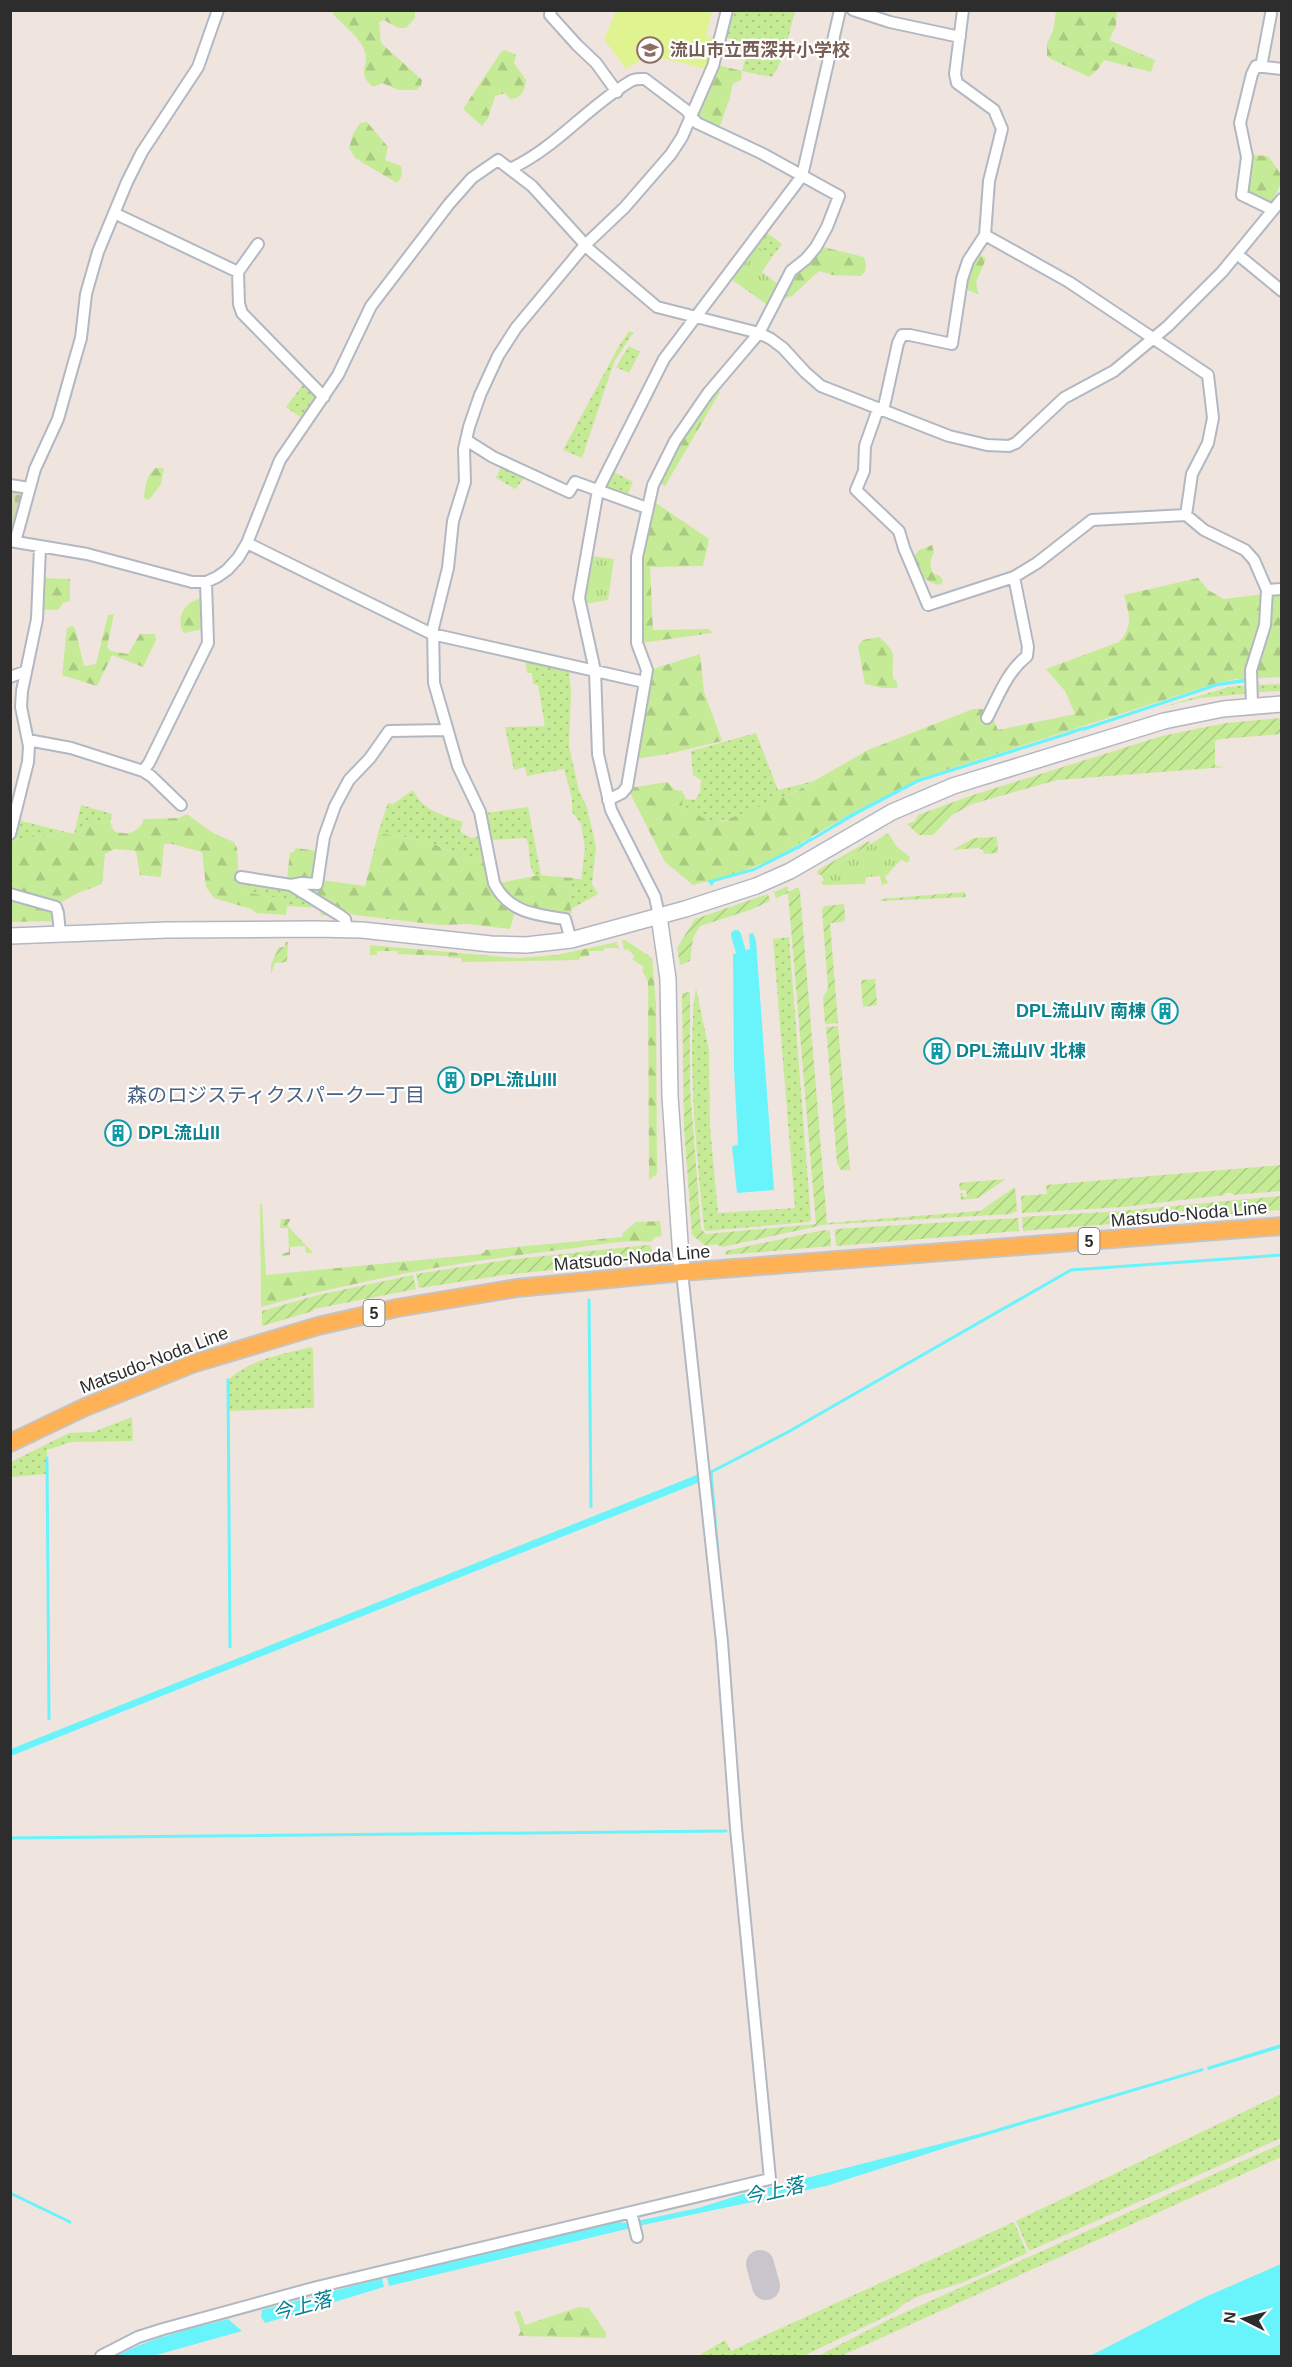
<svg xmlns="http://www.w3.org/2000/svg" width="1292" height="2367" viewBox="0 0 1292 2367" font-family="Helvetica,'Noto Sans JP',sans-serif">
<style>
.grass{fill:url(#grass-dots)}
.forest{fill:url(#forest-firs)}
.cemetery{fill:url(#cemetery-stones)}
.park{fill:url(#park-tufts)}
.garden{fill:url(#garden-furrows)}
.pitch{fill:#dff391}
.water{fill:#69f4fb}
.lines{fill:none;stroke-linecap:round;stroke-linejoin:round}
.stream{stroke:#69f4fb;stroke-width:3}
.canal{stroke:#69f4fb;stroke-width:10}
.taxiway{stroke:#c8c6cc;stroke-width:28}
.street-casing{stroke:#b2b8c2;stroke-width:14}
.secondary-casing{stroke:#b2b8c2;stroke-width:18}
.primary-casing{stroke:#c4c4c4;stroke-width:20}
.street{stroke:#fff;stroke-width:10}
.secondary{stroke:#fff;stroke-width:15}
.primary{stroke:#feb155;stroke-width:16}
.labels{text-anchor:middle;stroke-width:4.5;stroke-linejoin:round;paint-order:stroke}
.shield{fill:#fff;stroke:#6c6c6c;stroke-width:1.5}
.shield-label{font-size:16px;font-weight:bold;fill:#2d2d2d}
.education-label{font-size:18px;font-weight:bold;fill:#785e54;stroke:#fff;text-anchor:start}
.culture-label{font-size:18px;font-weight:bold;fill:#0d838f;stroke:#fff;text-anchor:start}
.street-label{font-size:18px;fill:#2d2d2d;stroke:#fff}
.neighbourhood-label{font-size:20px;fill:#486083;stroke:#fff}
.water-label{font-size:20px;font-style:italic;fill:#037e8f;stroke:#fff}
</style>
<defs>
<pattern id="grass-dots" width="8" height="8" patternUnits="userSpaceOnUse" patternTransform="scale(1.5)"><rect width="8" height="8" fill="#c6eb96"/><path d="M2 2h.1M6 6h.1" fill="none" stroke="#aaca82" stroke-width="1.8" stroke-linecap="round"/></pattern>
<pattern id="forest-firs" width="22" height="20" patternUnits="userSpaceOnUse" patternTransform="scale(1.5)"><rect width="22" height="20" fill="#c6eb96"/><path d="M5 1l3.5 6h-7zM16 11l3.5 6h-7z" fill="#aaca82"/></pattern>
<pattern id="cemetery-stones" width="16" height="16" patternUnits="userSpaceOnUse" patternTransform="scale(1.5)"><rect width="16" height="16" fill="#d0dbb4"/><path d="M2 7V4a2 2 0 0 1 4 0v3zM10 15v-3a2 2 0 0 1 4 0v3z" fill="#b3bc9b"/></pattern>
<pattern id="park-tufts" width="24" height="20" patternUnits="userSpaceOnUse" patternTransform="scale(1.5)"><rect width="24" height="20" fill="#c6eb96"/><path d="M3 7l-1-3M5 7V3M7 7l1-3M15 17l-1-3M17 17v-4M19 17l1-3" fill="none" stroke="#aaca82"/></pattern>
<pattern id="garden-furrows" width="10" height="10" patternUnits="userSpaceOnUse" patternTransform="scale(1.5)"><rect width="10" height="10" fill="#c6eb96"/><path d="M-1 1l2-2M0 10L10 0M9 11l2-2" fill="none" stroke="#aaca82"/></pattern>
</defs>
<rect width="100%" height="100%" fill="#f0e4df"/>
<path class="grass" d="M730 11H795L783 58 772 77 742 71 749 44 724 37Z
M766 232 782 244 772 257 756 246Z
M629 331 633 333 614 362 582 458 563 450 619 346Z
M629 346 640 352 629 373 616 367Z
M305 382 318 397 303 419 286 407Z
M502 465 526 476 515 489 496 478Z
M612 471 633 482 627 496 608 489 606 484Z
M525 658 569 668 571 692 569 746 579 791 587 807 596 847 592 884 598 894 571 909 569 901 573 878 581 880 585 848 581 824 572 812V798L564 769 527 776 525 767 514 770 505 727 545 726 538 685 533 684 532 673H527Z
M1281 684V691L1259 692H1257L1254 685Z
M1248 685 1247 692 1244 694 1199 698 1159 708 1229 687Z
M756 733 778 790 814 781C793 793 732 825 710 821 701 819 690 810 682 805V791L686 799 695 800 700 793 701 780 693 775 691 751Z
M413 790C423 811 442 815 463 822L460 832 472 838 480 836 484 861 450 852 428 841 378 833 388 803 393 804Z
M81 805 112 814 110 822 99 821 89 825 76 836 28 837 12 841 18 820 74 834Z
M528 807 541 875 535 876C526 861 532 851 526 838L490 840 486 813Z
M239 881 290 889 328 911 327 915 321 916 320 908 287 906C270 890 255 900 239 887Z
M789 937 811 1220 809 1222 706 1231 704 1228C698 1168 692 1108 692 1048 693 1028 692 1008 696 988L709 1050 710 1127 718 1213 795 1208 773 939Z
M310 1347 313 1349 314 1408 228 1411V1380C251 1359 280 1355 310 1347Z
M132 1417 133 1441 71 1442 47 1450V1474L11 1477V1462L69 1433 93 1432Z
M1281 2094V2138L1029 2251 1016 2221Z
M1281 2144V2157L841 2356H818L888 2320Z
M1014 2222 1027 2253C1002 2264 976 2279 949 2287 929 2293 910 2296 895 2312L803 2356H698L725 2340 731 2351Z"/>
<path class="forest" d="M332 11H415V18L406 28H398L384 20 379 22 381 43 422 80 421 86 416 90H399L382 83 373 87C356 73 369 67 365 52 361 38 343 25 334 15Z
M1056 11H1117L1116 26 1109 40 1155 60 1151 72 1104 60 1098 69 1089 77 1051 59 1047 56V43L1053 31Z
M505 50 516 55 514 63 526 80C525 90 521 99 510 99L505 93 495 96 488 118 482 126 463 109 501 52Z
M717 65 742 71 741 80 733 84 729 100 718 132 700 122 696 115Z
M367 122 388 147 385 160 401 166C403 173 402 177 397 183L355 158 349 148 353 134 360 123Z
M1249 155 1268 156C1286 181 1285 176 1270 205L1245 194Z
M819 246 864 257C866 264 868 270 861 276L833 275 819 271 792 296 779 300 793 273Z
M978 252 986 259 976 282 978 294 965 289 967 275Z
M717 388 720 392 665 486 659 482 679 443Z
M156 468H164L161 484 149 500 144 498C145 487 146 475 156 468Z
M653 501 709 539 703 566 650 567 653 630 709 629 712 633 641 643V557Z
M932 545 934 553C929 560 930 565 933 573L940 576 943 581 940 585C922 582 920 572 914 557L919 550Z
M41 578 70 579V601L63 603 58 610 40 609Z
M1198 578 1208 590 1224 599 1281 592V677L1236 679 1217 683 918 779 852 813 771 860 736 874 693 885 665 862 629 791 630 788 667 782 675 790 682 791V805L708 821H724L795 792 868 750 973 709H989L998 730 1075 714 1065 691 1046 669 1119 642C1134 625 1129 615 1124 595Z
M203 598 204 629 184 633C174 618 186 600 203 598Z
M114 614 107 647 110 651 128 654 140 634H155L156 640 143 667 112 655 97 686 62 675 67 628 72 626 75 628 84 666 96 664 108 615Z
M879 637C900 656 891 654 893 678L897 682V688H882L865 684 858 646 863 640Z
M700 654 704 692 722 741 668 754 635 759 650 670Z
M187 814 213 833 234 842 237 848 239 887C255 900 270 889 287 906L286 915 256 913 251 909 214 898 206 887 202 852 172 844H164L161 877 140 875 136 851 115 849 105 854 102 884 78 893 56 905 11 890 12 841 28 837 76 836 89 825 99 821 110 822 114 831C127 836 139 833 144 819L179 818Z
M378 833 428 841 450 852 484 861C489 884 493 900 515 912L510 929 467 924 440 925 354 915 337 907 304 885 321 880 365 886Z
M296 848 317 851 312 881 287 880 290 852 293 853Z
M539 875 573 878 569 901 572 913C544 911 516 909 500 883Z
M10 897 54 911V921L11 922Z
M622 940H625L652 958 656 1004 657 1174 649 1180 648 982 642 970 644 967 632 959 635 957 628 949 624 950Z
M617 942 619 951 618 948H604V951H589V956L580 957 579 960 462 962 461 958H449L448 956 398 954 397 951H377V955H370V945L517 958 556 955Z
M260 1204H262L266 1275 481 1254 485 1252V1250L622 1237 623 1233 636 1222 660 1221 662 1236 655 1237 651 1242C621 1239 589 1247 559 1250 458 1262 359 1280 261 1307Z
M281 1219H291L287 1225 313 1253H306L305 1246 290 1247V1255L283 1256 281 1254 289 1252 288 1228H280Z
M579 2307 589 2308 606 2333V2338L518 2336 521 2331 514 2312 520 2311 525 2325Z"/>
<path class="cemetery" d="M11 487 26 490 14 535 11 537Z"/>
<path class="park" d="M756 246 772 257 762 272 779 285 769 306 731 279Z
M591 556 614 559 608 600 585 604 583 597Z
M888 833 897 847 910 857 908 863 901 860 885 877 888 883 882 885 880 876 866 877 865 884 823 885 821 882 824 880 821 875Z"/>
<path class="garden" d="M1281 718V734L1220 739 1215 741V766L1226 767 1057 780 972 804 952 815 933 835H919L907 824 915 821 918 815 970 796 1162 736 1226 723Z
M997 837 998 853 984 854 983 850 978 848 952 850 974 838Z
M869 841 870 844 821 875 817 874 818 870Z
M788 886V892L798 887 800 892 827 1223 980 1211 1015 1187 1017 1211 1010 1214 819 1225V1226L722 1247 716 1244 706 1246 692 1235 684 1128 682 993 690 992V1088L701 1229 706 1234 816 1224 788 893 776 898 774 892Z
M965 892 966 897 881 901V899Z
M768 894 770 901 750 910 700 926 693 938 690 961 680 965 677 948 695 919Z
M844 904 845 918 843 922 830 923 838 1023 825 1024 823 998 828 988 822 909 825 906Z
M285 942H288L287 962 275 963 271 974V964L279 947H285Z
M875 979 877 1005 863 1007 861 980Z
M838 1026 850 1168 851 1170H841L837 1163 826 1027Z
M1281 1165V1191L1233 1195 1232 1193H1225V1195L1123 1207 1022 1213 1021 1196 1047 1194 1046 1185Z
M1006 1179 978 1198 961 1200 960 1193H963V1197H967L966 1190H960L959 1183Z
M1281 1196V1210L1188 1217 1184 1214 1183 1211 1176 1212 1173 1219 1023 1231 1022 1217 1120 1211Z
M1018 1218 1019 1231 836 1246 835 1229Z
M824 1230 830 1231 831 1246 726 1255 725 1251Z
M647 1245H650L653 1252 646 1260 504 1275 419 1288 416 1274 506 1260Z
M413 1275 416 1289 314 1309 313 1311 262 1326V1311L318 1295Z"/>
<path class="pitch" d="M616 11H712L706 36 715 38 707 69 649 55 626 69 604 39Z"/>
<path class="water" d="M1248 678V682L1218 686 1083 731 1082 728 1217 683Z
M1074 730 1075 733 919 782 856 815 810 842V839L852 813 918 779Z
M802 843V847L754 871 714 882 712 886 707 881 754 868Z
M753 933 756 941 774 1190 737 1193 732 1146 738 1145 734 1068 733 954 750 949 749 934Z
M699 1474 700 1482 11 1756V1749Z
M1281 2044V2048L1208 2070 1207 2067Z
M1203 2068V2071L964 2142 826 2186 769 2198 767 2188 979 2134Z
M763 2188 766 2199 638 2226 637 2221 698 2208Z
M616 2222 630 2223 631 2228 389 2286 387 2277Z
M1281 2264V2356H1090L1203 2298Z
M382 2278 384 2287 265 2323 261 2317 262 2310Z
M228 2319 242 2331 153 2356H117C152 2337 190 2329 228 2319Z"/>
<g class="lines">
<path class="stream" d="M1071 732 1085 728
M799 847 811 839
M589 1300 591 1507
M228 1380 230 1647
M47 1458 49 1719
M718 1554 711 1472 788 1432 1071 1270 1282 1255
M10 1838 726 1831
M10 2193 70 2222"/>
<path class="canal" d="M736 935 741 952"/>
<path class="taxiway" d="M760 2264 766 2286"/>
<g class="street-casing">
<path id="street" d="M551 10 550 15 577 45 596 63 617 92
M853 10 890 22 960 37
M963 10 955 74 957 83 994 110 1002 129 989 181 985 235 1069 282 1208 375 1213 418 1208 443 1192 474 1186 515 1204 530 1245 550 1254 560 1267 590 1265 625 1251 670 1252 706
M1261 67 1271 14
M510 169C556 148 588 106 631 81 636 78 639 79 645 79L686 110 697 123 761 153 839 196 827 227 816 247 806 259 791 271 759 333 708 393 675 441 653 485 637 557V643L647 670 627 787 622 793 608 800
M1271 209 1242 195 1247 157 1240 123 1252 74 1256 66 1282 69
M114 213 238 272 239 304 242 313 324 397
M1237 254 1282 291
M238 272 258 244
M878 409 865 446 864 471 856 490 899 531 904 548 928 605 1014 577 1037 563 1092 520 1186 515
M883 411 898 343 902 335H910L952 344 962 279 968 261 985 235
M466 440 493 457 569 492 575 482 647 508
M10 485 29 488
M10 541 87 554 192 582H206L217 577 227 570 238 558 247 543 280 460 338 375 371 306 449 204 472 178 498 160 532 186 591 251 657 307 759 333 771 339 783 348 805 372 821 386 949 436 987 445 1009 446 1016 443 1064 398 1114 371 1168 326 1222 272 1282 199
M15 542 35 469 58 419 74 362 81 338 86 294 98 252 127 182 142 152 198 67 218 10
M247 543 432 634 644 682
M1267 590 1282 589
M10 677 24 672
M987 718C999 695 1007 672 1027 656L1028 647 1014 577
M28 740 71 748 143 771 151 776 181 805
M143 771 149 763 208 643 206 582
M10 834 28 762 29 746 21 707 22 691 37 619 40 547
M241 877 291 885
M10 894 56 907 58 913 60 934
M659 916 655 897 611 810 598 754 595 671 579 598 598 490 664 359 802 176 840 10
M347 929 345 919 341 916 291 885 302 883 317 884 324 837 335 806 349 780 370 758 389 731 447 730
M571 940 565 919C536 915 508 912 494 883L480 812 458 766 434 683 433 628 448 568 453 521 465 482 464 449 469 427 480 395 498 356 516 328 585 245 625 207 671 154 682 137 713 66 727 10
M631 2212 637 2237
M101 2356 138 2337 163 2329 317 2287 770 2179 736 1828 722 1642 682 1272"/>
</g>
<g class="secondary-casing">
<path id="secondary" d="M659 916 668 979 670 1096 682 1272
M10 936 167 930 314 929 362 930 491 944 526 945 571 940 685 909 756 886 790 871 892 812 953 786 1164 721 1223 709 1282 704"/>
</g>
<g class="primary-casing">
<path id="primary" d="M10 1443 83 1408 192 1364 318 1326 397 1308 517 1288 682 1272 1282 1226"/>
</g>
<use href="#street" class="street"/>
<use href="#secondary" class="secondary"/>
<use href="#primary" class="primary"/>
</g>
<defs>
<g id="school-ring" transform="scale(1.35)"><circle r="9.5" fill="#fff" stroke="#8d6e63" stroke-width="1.5"/><path d="M0-5L7-2L0 1L-7-2ZM-4 1L0 2.5L4 1V4Q0 6-4 4Z" fill="#8d6e63"/></g>
<g id="building-ring" transform="scale(1.35)"><circle r="9.5" fill="#fff" stroke="#0f9aa8" stroke-width="1.5"/><path d="M-4-6H4V6H1V3H-1V6H-4ZM-2.5-4.3h1.7v1.8h-1.7ZM.8-4.3h1.7v1.8H.8ZM-2.5-1h1.7V.8h-1.7ZM.8-1h1.7V.8H.8Z" fill="#0f9aa8"/></g>
</defs>
<g fill-rule="evenodd">
<use href="#school-ring" x="650" y="50"/>
<use href="#building-ring" x="1165" y="1011"/>
<use href="#building-ring" x="937" y="1051"/>
<use href="#building-ring" x="451" y="1080"/>
<use href="#building-ring" x="118" y="1133"/>
</g>
<g class="labels">
<g class="shield">
<rect x="1078.5" y="1228" width="21" height="26" rx="4.5"/>
<rect x="363.5" y="1300" width="21" height="26" rx="4.5"/>
</g>
<g class="shield-label">
<text x="1089" y="1247">5</text>
<text x="374" y="1319">5</text>
</g>
<g class="education-label">
<text x="670" y="56">流山市立西深井小学校</text>
</g>
<g class="culture-label">
<text x="1146" y="1017" text-anchor="end">DPL流山IV 南棟</text>
<text x="956" y="1057">DPL流山IV 北棟</text>
<text x="470" y="1086">DPL流山III</text>
<text x="138" y="1139">DPL流山II</text>
</g>
<g class="street-label">
<text transform="translate(1189 1214) rotate(-5)" y="6">Matsudo-Noda Line</text>
<text transform="translate(632 1258) rotate(-5)" y="6">Matsudo-Noda Line</text>
<text transform="translate(154 1360) rotate(-21)" y="6">Matsudo-Noda Line</text>
</g>
<g class="neighbourhood-label">
<text x="276" y="1102">森のロジスティクスパーク一丁目</text>
</g>
<g class="water-label">
<text transform="translate(774 2191) rotate(-13)" y="7">今上落</text>
<text transform="translate(302 2306) rotate(-15)" y="7">今上落</text>
</g>
</g>
<rect width="1292" height="2367" fill="none" stroke="#2d2d2d" stroke-width="24"/>
<g transform="translate(1244 2319) rotate(276)" stroke="#ffffff" stroke-width="4.5" paint-order="stroke">
<path d="M0-4.5L10 22L0 15L-10 22Z" fill="#2d2d2d"/>
<text y="-9" font-size="16" font-weight="bold" text-anchor="middle" fill="#2d2d2d">N</text>
</g>
</svg>
